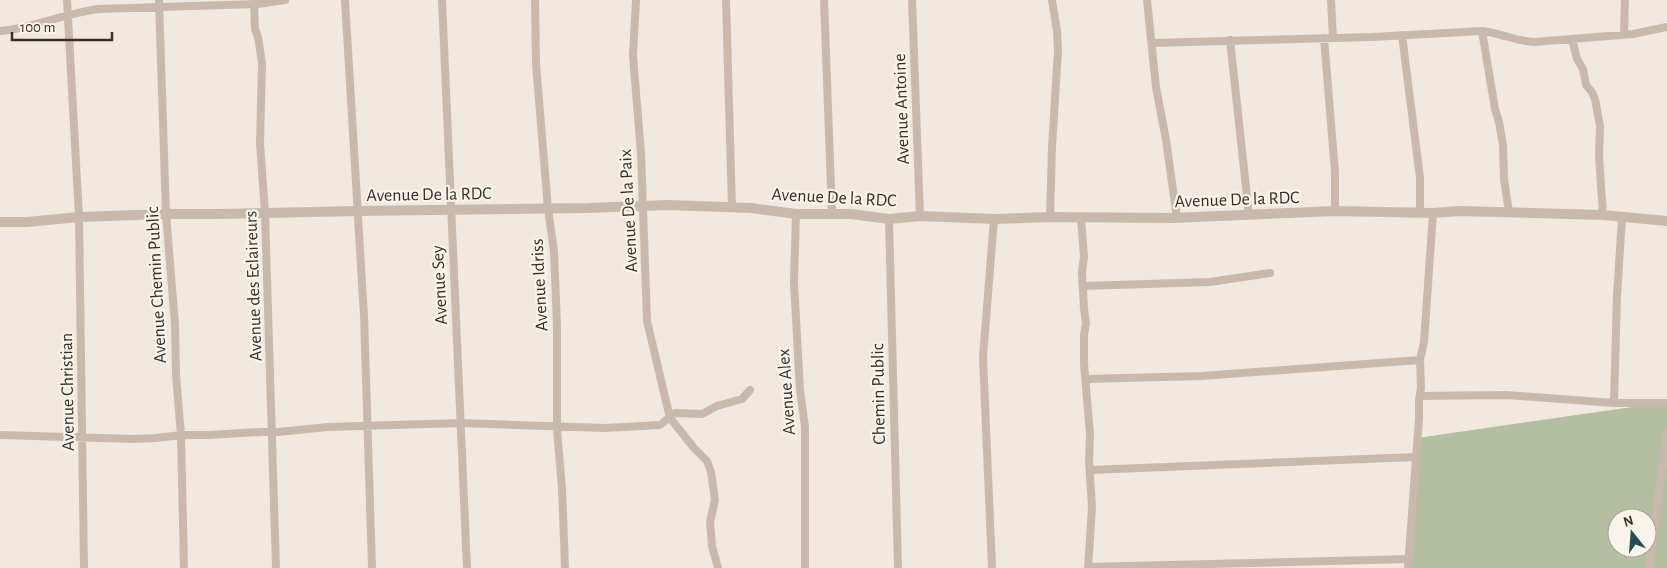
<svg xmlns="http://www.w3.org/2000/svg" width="1667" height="568" viewBox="0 0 1667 568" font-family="'Alegreya Sans',sans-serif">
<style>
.green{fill:#b4bea0;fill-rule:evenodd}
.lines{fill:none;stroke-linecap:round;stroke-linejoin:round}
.minor{stroke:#c8b9ac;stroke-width:8}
.tertiary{stroke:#c8b9ac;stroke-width:10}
.labels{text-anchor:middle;stroke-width:4.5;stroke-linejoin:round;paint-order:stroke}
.street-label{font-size:18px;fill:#372e2a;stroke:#f8f3eb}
</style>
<rect width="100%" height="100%" fill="#f1e9df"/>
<path class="green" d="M1667 402V568H1405L1417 438ZM1617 518H1647V548H1617Z"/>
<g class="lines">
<path class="minor" d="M67 0 79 217 84 568
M159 0 166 214 175 324 176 375 181 435 184 568
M345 0 364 316 372 568
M442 0 467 568
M535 0 536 64 548 209 554 251 557 326V430L562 488 565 568
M636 0 633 56 641 153 647 321 670 418 694 448 707 461 711 472 715 500 710 522 712 546 718 568
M726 0 732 208
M824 0 832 214
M912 0 920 216
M1147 0 1156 87 1166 140 1177 218
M1331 0 1333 38
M254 4 255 29 258 37 262 63 260 143 265 213 276 568
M0 31C34 28 65 13 99 9L258 4 285 0
M1482 31 1495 109 1499 122 1503 145 1504 179 1509 212
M1624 34 1625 0
M1402 35 1420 178V211
M1324 38 1335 172V211
M1572 39 1577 59 1583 69 1586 85 1592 92 1595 99 1600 126 1599 156 1603 215
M1230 40 1249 215
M1152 43 1372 37 1482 31C1500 33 1516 41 1534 42L1633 34 1667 27
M796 214 794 282 800 390 805 427V568
M1050 217 1052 147 1058 50 1057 31 1052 0
M1081 218 1084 257 1082 273 1084 309 1086 323 1084 335V364L1090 434 1089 460 1092 507 1088 568
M889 219 898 568
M1083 286 1210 282 1270 273
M1086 379 1202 376 1420 360
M1420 396 1507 395 1614 403H1667
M1614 403 1617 296 1622 217
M0 435 134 439 156 438 181 435H208L261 432H278L328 427 461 423 605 428 660 425 675 413 702 414 717 406 742 399 750 390
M1090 470 1416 457
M1088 567 1409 559
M992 568 983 357 994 219
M1408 568 1419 418V400L1421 388 1420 360 1424 342 1433 213
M1649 568 1667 431"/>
<path class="tertiary" d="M0 222H27L79 217 166 214H216L357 211 588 208 668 205 751 208 796 214H851L889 219 920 216 994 219 1050 217 1172 218 1335 211 1433 213 1459 211 1603 215 1667 221"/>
</g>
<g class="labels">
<g class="street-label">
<text transform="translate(901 109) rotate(-92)" y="6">Avenue Antoine</text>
<text transform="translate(429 194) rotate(-1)" y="6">Avenue De la RDC</text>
<text transform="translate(834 197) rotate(3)" y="6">Avenue De la RDC</text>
<text transform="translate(1237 199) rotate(-2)" y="6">Avenue De la RDC</text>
<text transform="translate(628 211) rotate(-93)" y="6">Avenue De la Paix</text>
<text transform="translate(156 285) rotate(-93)" y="6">Avenue Chemin Public</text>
<text transform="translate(439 285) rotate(-93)" y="6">Avenue Sey</text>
<text transform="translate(539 285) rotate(-93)" y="6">Avenue Idriss</text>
<text transform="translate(253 286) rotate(-92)" y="6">Avenue des Eclaireurs</text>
<text transform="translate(67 392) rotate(-91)" y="6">Avenue Christian</text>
<text transform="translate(786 392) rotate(-94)" y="6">Avenue Alex</text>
<text transform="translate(878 394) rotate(-91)" y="6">Chemin Public</text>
</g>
</g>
<g transform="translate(1632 533) rotate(343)"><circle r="24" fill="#f8f3eb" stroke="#aba49e"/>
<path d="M0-4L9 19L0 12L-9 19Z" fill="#245054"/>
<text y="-8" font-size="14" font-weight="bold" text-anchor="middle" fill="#372e2a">N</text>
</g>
<path d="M12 32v8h100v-8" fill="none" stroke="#372e2a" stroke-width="2.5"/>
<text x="20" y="32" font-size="15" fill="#372e2a" stroke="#f8f3eb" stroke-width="4" paint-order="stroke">100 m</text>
</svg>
